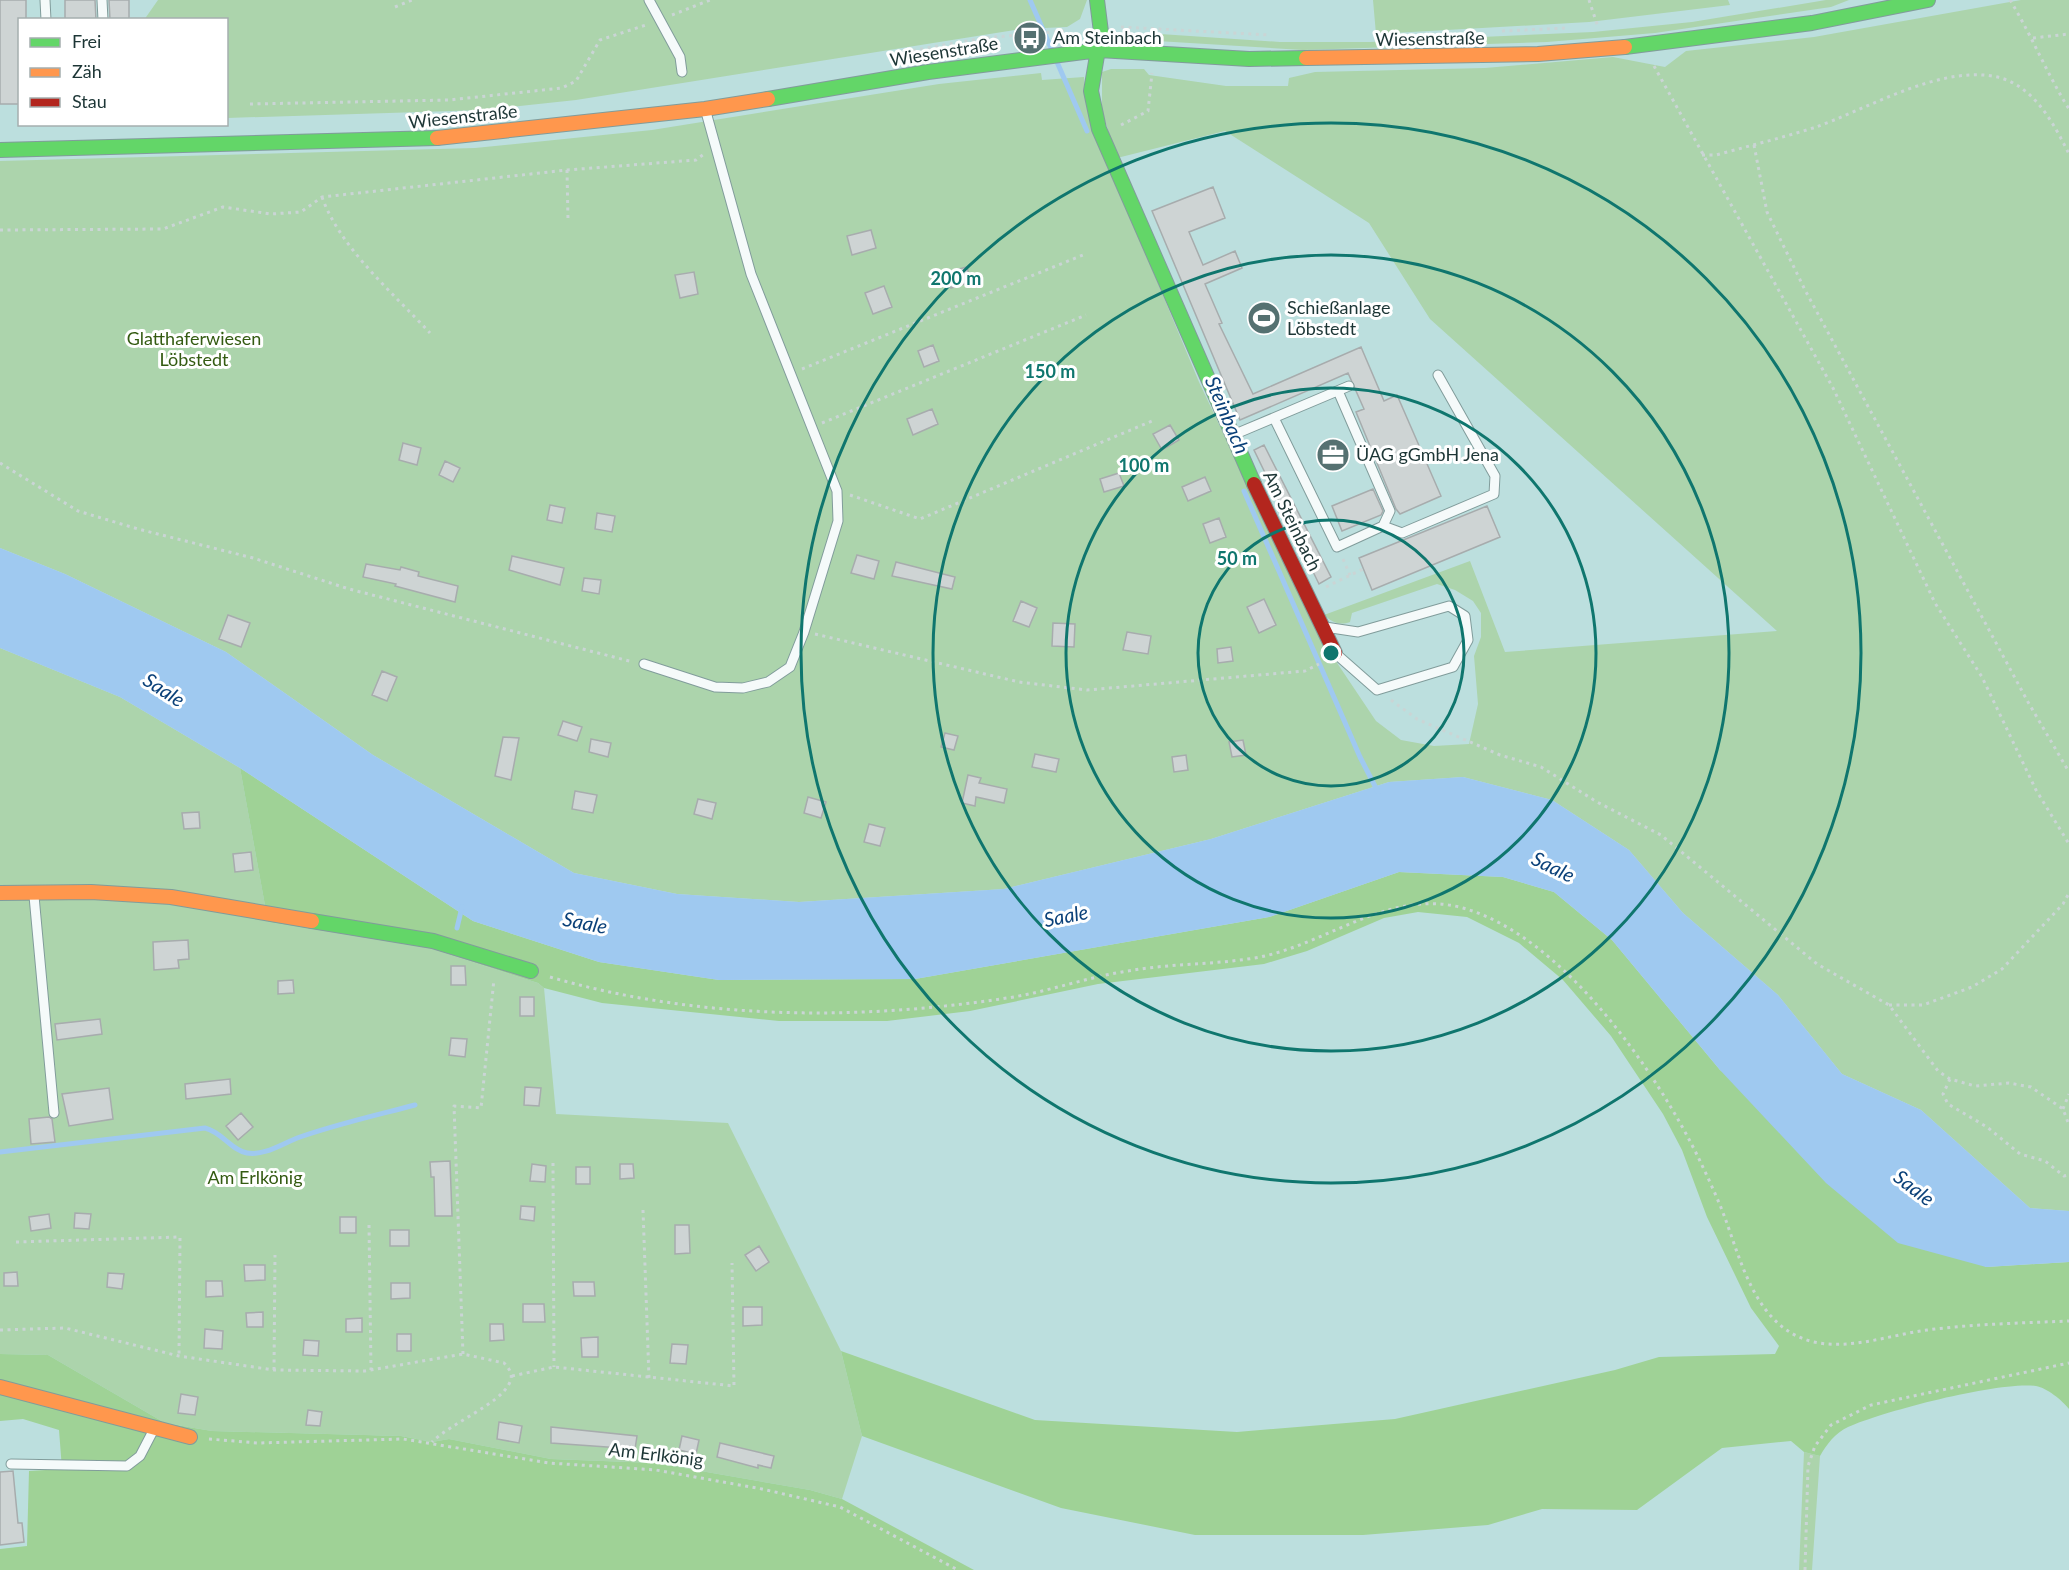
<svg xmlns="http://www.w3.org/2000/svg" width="2069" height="1570" viewBox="0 0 2069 1570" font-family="Lato,sans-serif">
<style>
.green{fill:#acd4ac}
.forest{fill:#9fd296}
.water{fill:#9fc9f0}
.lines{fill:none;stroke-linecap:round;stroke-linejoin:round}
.stream{stroke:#9fc9f0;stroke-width:5}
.building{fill:#ced4d4;stroke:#a7acad;stroke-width:1.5}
.lane-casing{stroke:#819c9b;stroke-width:11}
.fast-casing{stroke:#819c9b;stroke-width:16}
.slow-casing{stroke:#819c9b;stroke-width:16}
.jam-casing{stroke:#819c9b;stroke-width:16}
.path{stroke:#cad5d5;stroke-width:3;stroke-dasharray:3 4.5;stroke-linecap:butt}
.lane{stroke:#f5fafa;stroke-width:9}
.fast{stroke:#63d668;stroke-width:14}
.slow{stroke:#ff974d;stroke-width:14}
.jam{stroke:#b3261e;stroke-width:14}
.ring{fill:none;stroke:#0f766e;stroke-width:3}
.labels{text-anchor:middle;stroke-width:6;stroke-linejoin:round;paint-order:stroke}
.poi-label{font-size:18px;fill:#1d3636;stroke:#fff;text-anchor:start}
.street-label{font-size:18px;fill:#1d3636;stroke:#fff}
.park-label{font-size:18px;fill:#345b12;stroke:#fff}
.water-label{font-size:20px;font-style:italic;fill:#0b4179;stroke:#fff}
.centre{fill:#0f766e;stroke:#fff;stroke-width:3}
.ring-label{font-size:18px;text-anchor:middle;font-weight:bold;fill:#0f766e;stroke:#fff;stroke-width:6;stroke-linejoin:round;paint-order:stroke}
</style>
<rect width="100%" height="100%" fill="#bcdfde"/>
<path class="green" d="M158 0H1087L1080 19 1067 27 1021 29 576 100 483 110 227 118 226 20H144Z
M1373 0H1728L1730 5 1589 22 1376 34Z
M1826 0H1849L1831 7 1655 33 1547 42 1303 50 1157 41 1160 34 1280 42H1370L1593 32 1692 22Z
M2021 0H2069V1211L2030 1208 1921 1110 1842 1074 1778 995 1683 913 1629 850 1552 800 1463 777 1389 782 1211 839 1004 889 799 902 677 894 574 873 373 755 226 652 65 574 0 548V161L475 148 652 130 939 84 1041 73 1042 80 1084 77 1086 105 1107 161 1199 382 1319 636 1376 721 1401 740 1434 746 1469 744 1478 704 1474 656 1481 637V613L1473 601 1455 590 1437 584 1352 613 1350 622C1339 626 1332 622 1324 615L1470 561 1505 652 1777 631 1430 319 1369 223 1225 131 1117 158 1102 111V72L1111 69H1144L1149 75 1226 86H1288L1289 78 1315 72 1485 68 1613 57 1665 67 1686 51 1814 37Z
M0 648 120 697 240 768 268 922 432 949 538 983 544 988 556 1114 728 1123 841 1351 862 1436 842 1499 810 1490 655 1463 551 1459 449 1439 432 1442 401 1436 212 1431 165 1423 48 1355 0 1354Z
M1804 1452 1820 1456 1812 1570H1799Z"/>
<path class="forest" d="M240 768 473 921 599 962 719 980 915 979 1269 917 1399 872 1503 877 1554 892 1612 940 1720 1070 1986 1267 2069 1262V1409C2062 1400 2047 1388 2036 1386 1999 1381 1884 1411 1848 1427 1835 1433 1827 1444 1820 1456L1804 1452 1791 1441 1722 1448 1637 1510 1542 1509 1488 1525 1363 1535H1195L1061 1508 862 1436 841 1351 1035 1420 1237 1432 1395 1419 1615 1370 1659 1357 1775 1354 1779 1346 1751 1308 1707 1217 1682 1150 1663 1114 1611 1036 1563 980 1519 943 1467 917 1418 912 1384 918 1307 951 1264 964 1098 984 970 1011 887 1021H779L602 1003 544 988 538 983 432 949 268 922Z
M0 1354 48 1355 165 1423 212 1431 401 1436 432 1442 449 1439 551 1459 655 1463 810 1490 842 1499 974 1570H0V1549L27 1546 29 1471 62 1469 59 1430 23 1419 0 1421Z"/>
<path class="water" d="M0 548 65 574 226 652 373 755 574 873 677 894 799 902 1004 889 1211 839 1389 782 1463 777 1552 800 1629 850 1683 913 1778 995 1842 1074 1921 1110 2030 1208 2069 1211V1262L1986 1267 1898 1243 1826 1183 1720 1070 1612 940 1554 892 1503 877 1399 872 1269 917 915 979 719 980 599 962 473 921 240 768 120 697 0 648Z"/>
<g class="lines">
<path class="stream" d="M1030 0 1051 48
M1057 62 1087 131
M1244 491 1360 757 1378 792
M457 928 462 907
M0 1152 205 1128C222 1132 231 1150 247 1153 265 1156 283 1143 300 1137 337 1124 377 1115 415 1105"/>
</g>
<path class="building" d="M0 0H26V20H20V104H0Z
M65 0H95L96 20H65Z
M109 0H129V20H110Z
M1213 187 1225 218 1189 232 1203 265 1235 251 1242 268 1205 284 1222 323 1219 324 1253 394 1361 347 1384 401 1397 395 1441 496 1400 514 1396 509 1356 412 1364 409 1348 373 1240 420 1152 211Z
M871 230 876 248 852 255 847 236Z
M967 267 971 282 951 288 947 272Z
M694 272 698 294 680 298 675 275Z
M884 286 892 307 873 314 865 293Z
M933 345 939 361 924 367 918 351Z
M932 409 938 424 913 435 907 419Z
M1170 425 1179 440 1162 450 1153 434Z
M403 443 421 448 417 465 399 460Z
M1264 445 1331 577 1319 584 1254 450Z
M445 461 460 468 453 482 439 475Z
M1119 473 1124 486 1104 492 1100 479Z
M1205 477 1211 491 1188 501 1182 487Z
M1373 489 1383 511 1381 515 1342 531 1332 506Z
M550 505 565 508 562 523 547 520Z
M1487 506 1500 537 1372 590 1359 558Z
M597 513 615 516 612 532 595 529Z
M1219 518 1226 537 1210 543 1203 524Z
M857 555 879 561 874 579 851 573Z
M512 556 564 568 560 585 509 570Z
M896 562 955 577 952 589 892 576Z
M366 564 400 570 401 567 419 572 418 576 458 586 455 602 395 586 396 584 363 577Z
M584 578 601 580 599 594 582 591Z
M1264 599 1276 625 1259 633 1247 607Z
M1021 601 1037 608 1029 627 1013 621Z
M228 615 250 623 241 647 219 639Z
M1053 623 1075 624 1074 647 1052 646Z
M1127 632 1151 636 1148 654 1123 650Z
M1231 647 1233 661 1218 663 1217 649Z
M382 671 397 677 387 701 372 695Z
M563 721 582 727 577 741 558 735Z
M945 733 958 736 954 750 941 747Z
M503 737 519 738 511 780 495 776Z
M591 739 611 743 608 757 589 752Z
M1243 740 1246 755 1232 757 1229 742Z
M1035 754 1059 759 1056 772 1032 767Z
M1186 755 1188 770 1174 772 1172 757Z
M968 775 981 778 979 783 1007 789 1004 803 976 797 975 806 962 803Z
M575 791 597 795 593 813 572 809Z
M808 797 826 802 821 818 804 813Z
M698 799 716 803 712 819 694 814Z
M199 812 200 828 184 829 182 813Z
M869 824 885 828 880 846 864 842Z
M251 852 253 870 235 872 233 854Z
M188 940 189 959 178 960 179 968 154 970 153 942Z
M451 966H465L466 985H451Z
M293 980 294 993 278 994V981Z
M520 997H534V1016H520Z
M100 1019 102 1034 57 1040 55 1024Z
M451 1038 467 1039 465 1057 449 1055Z
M230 1079 231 1094 186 1099 185 1084Z
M525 1087 541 1088 539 1106 524 1105Z
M109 1088 113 1119 69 1126 62 1094Z
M241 1113 253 1127 238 1140 226 1126Z
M49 1117 52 1119 55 1142 31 1144 29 1119Z
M450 1161 452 1216H435L434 1177H431L430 1162Z
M532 1164 546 1166 545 1182 530 1181Z
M620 1164H633L634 1178 620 1179Z
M576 1167H590V1184H576Z
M521 1206 535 1207 534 1221 520 1219Z
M75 1213 91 1214 89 1229 74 1228Z
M49 1214 51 1228 31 1231 29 1217Z
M340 1217H356V1233H340Z
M675 1225H689L690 1253 675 1254Z
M390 1230H409V1246H390Z
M759 1246 769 1262 756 1271 745 1255Z
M244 1265H265V1280L245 1281Z
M17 1272 18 1286H4V1273Z
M108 1273 124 1274 122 1289 107 1287Z
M206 1281H222L223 1296 206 1297Z
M573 1282H594L595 1296H574Z
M391 1283H410V1298L391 1299Z
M523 1304H544L545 1322H523Z
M743 1307H762V1325L743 1326Z
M263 1312V1327H247L246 1313Z
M362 1318V1332H346V1319Z
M490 1324H503L504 1340 490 1341Z
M205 1329 223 1331 222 1349 204 1348Z
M397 1334H411V1351H397Z
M598 1337V1357H582L581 1338Z
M304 1340 319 1341 318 1356 303 1355Z
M672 1344 688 1345 686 1364 670 1363Z
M181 1394 198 1397 195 1415 178 1413Z
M308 1410 322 1412 320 1426 306 1425Z
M499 1422 522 1426 519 1443 497 1439Z
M551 1427 637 1436 635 1449 551 1443Z
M682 1436 699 1440 696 1454 679 1450Z
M720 1443 774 1456 771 1468 758 1465V1468L717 1457Z
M13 1471 18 1523H22L24 1542 0 1545V1472Z"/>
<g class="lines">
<g class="lane-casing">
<path id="lane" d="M45 0 46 20
M102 0 103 20
M649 0 680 57 682 72
M1274 418 1337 547 1383 526 1390 511 1338 391
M1233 435 1349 386
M1383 526 1402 533 1494 494 1495 476 1438 375
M1325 627 1358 632 1449 606 1465 616 1468 640 1453 667 1377 690 1335 653
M644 664 715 687 743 688 768 682 790 667 804 632 838 521 837 491 751 274 706 112
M34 896 54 1113
M11 1464 127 1466 140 1456 153 1431"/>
</g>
<g class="fast-casing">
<path id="fast" d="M1097 0 1101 32 1091 91 1099 129 1254 484
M1625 47 1812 23 1928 0
M768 99 928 72 1099 50 1249 59 1306 58
M0 150 437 138
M312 921 433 941 531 971"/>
</g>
<g class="slow-casing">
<path id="slow" d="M1306 58 1538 54 1625 47
M437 138 705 109 768 99
M0 893 91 892 171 897 312 921
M0 1387 190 1437"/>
</g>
<g class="jam-casing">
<path id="jam" d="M1254 484 1335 653"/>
</g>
<path class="path" d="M1589 0 1598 27
M2010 0C2032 36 2047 74 2069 109
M395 7 412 0
M672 15 710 0
M1121 27 1270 35
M1502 31 1567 28
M2033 38 2069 34
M898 53 984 38 1064 31
M1654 66 1833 388 1935 603 1982 677 2036 790 2069 844
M250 104 449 100 562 88 576 81 600 40 649 24
M1121 125 1148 111 1152 73
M1754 145 1767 212 1805 290 2028 702 2069 772
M1702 155H1716C1749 146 1781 138 1813 128 1866 110 1935 67 1992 76 2032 82 2053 122 2069 154
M567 170 568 220
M322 197C340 248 394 294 430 333
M0 230 163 229 223 207 271 214 301 212 322 197 567 170 696 160 704 154
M802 369 1083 255
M822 423 1086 315
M0 463 78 511 138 529 253 558 349 589 633 662
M850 495 920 519 1152 421
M1343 559 1350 575
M1326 587 1363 569
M815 634 1019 682 1087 690 1305 671 1319 664
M1391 700 1417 719 1500 755 1541 767 1597 802 1661 835 1817 964 1889 1005 1938 1071 1950 1079 1975 1086 2009 1083 2031 1087 2063 1109 2069 1125
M550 977C698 1020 856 1021 1007 998 1048 992 1087 977 1128 971 1172 963 1217 965 1260 957 1329 943 1390 888 1463 908 1563 936 1657 1072 1700 1161 1709 1180 1718 1199 1725 1218 1742 1264 1757 1329 1814 1342 1851 1350 1890 1335 1927 1330 1974 1324 2022 1323 2069 1321
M1889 1005H1923L1972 987 2002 969 2063 904 2069 893
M1950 1079 1943 1094 1948 1104 1987 1127 2020 1154 2045 1161 2064 1176 2069 1175
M2063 1109 2069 1094
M553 1163 554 1367
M643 1210 649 1378
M369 1225 371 1370
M16 1242 180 1237 179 1356
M0 1330 65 1328 179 1356 274 1370 365 1371 463 1354 504 1363C510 1369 514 1376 509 1384 498 1405 451 1423 432 1442
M463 1354 454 1106 481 1108 494 979
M274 1370 275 1255
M512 1376 554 1367 734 1386 732 1263
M209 1439 257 1443 403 1439 549 1463 656 1470 762 1489 840 1507 958 1570
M1805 1570 1808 1466 1815 1446 1831 1425 1871 1405 2069 1363"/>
<use href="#lane" class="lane"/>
<use href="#fast" class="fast"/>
<use href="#slow" class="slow"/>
<use href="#jam" class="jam"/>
</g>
<g class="ring">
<circle cx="1331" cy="653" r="133"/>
<circle cx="1331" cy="653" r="265"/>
<circle cx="1331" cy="653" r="398"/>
<circle cx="1331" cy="653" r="530"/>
</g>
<defs>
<g id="bus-disc" transform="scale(1.725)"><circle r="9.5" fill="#557171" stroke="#fff"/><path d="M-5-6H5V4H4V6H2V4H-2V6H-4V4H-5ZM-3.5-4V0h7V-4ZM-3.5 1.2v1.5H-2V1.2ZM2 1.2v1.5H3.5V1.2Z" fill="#fff"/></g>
<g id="stadium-disc" transform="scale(1.725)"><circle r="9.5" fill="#557171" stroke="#fff"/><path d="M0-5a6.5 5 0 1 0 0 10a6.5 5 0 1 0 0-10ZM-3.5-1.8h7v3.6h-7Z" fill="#fff"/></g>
<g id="office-disc" transform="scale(1.725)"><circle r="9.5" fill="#557171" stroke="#fff"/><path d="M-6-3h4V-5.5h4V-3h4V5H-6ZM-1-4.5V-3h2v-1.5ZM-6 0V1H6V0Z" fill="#fff"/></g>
</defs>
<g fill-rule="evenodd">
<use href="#bus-disc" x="1030" y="38"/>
<use href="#stadium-disc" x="1264" y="318"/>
<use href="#office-disc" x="1333" y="455"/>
</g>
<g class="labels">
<g class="poi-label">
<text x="1053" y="44">Am Steinbach</text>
<text x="1287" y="314">Schießanlage<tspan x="1287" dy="21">Löbstedt</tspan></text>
<text x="1356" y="461">ÜAG gGmbH Jena</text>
</g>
<g class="street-label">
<text transform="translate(1430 39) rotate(-1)" y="6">Wiesenstraße</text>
<text transform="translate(944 52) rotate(-9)" y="6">Wiesenstraße</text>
<text transform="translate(463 117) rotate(-6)" y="6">Wiesenstraße</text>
<text transform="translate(1292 521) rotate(64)" y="6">Am Steinbach</text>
<text transform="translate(656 1455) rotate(7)" y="6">Am Erlkönig</text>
</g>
<g class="park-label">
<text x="194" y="345">Glatthaferwiesen<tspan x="194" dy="21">Löbstedt</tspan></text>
<text x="255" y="1184">Am Erlkönig</text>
</g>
<g class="water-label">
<text transform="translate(1227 415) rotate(67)" y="7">Steinbach</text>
<text transform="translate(164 690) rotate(33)" y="7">Saale</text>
<text transform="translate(1553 867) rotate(26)" y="7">Saale</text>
<text transform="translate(1066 916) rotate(-11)" y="7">Saale</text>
<text transform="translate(585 923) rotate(11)" y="7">Saale</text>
<text transform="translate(1914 1188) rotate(38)" y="7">Saale</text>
</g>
</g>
<circle cx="1331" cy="653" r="9" class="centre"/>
<g class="ring-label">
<text x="956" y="285">200 m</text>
<text x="1050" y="378">150 m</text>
<text x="1144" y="472">100 m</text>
<text x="1237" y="565">50 m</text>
</g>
<rect x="18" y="18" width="210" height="108" fill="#ffffff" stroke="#a5afaf" stroke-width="1.5"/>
<rect x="30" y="38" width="30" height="9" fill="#63d668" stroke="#a5afaf" stroke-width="1.5"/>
<text x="72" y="48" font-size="18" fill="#1d3636">Frei</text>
<rect x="30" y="68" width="30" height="9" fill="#ff974d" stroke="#a5afaf" stroke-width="1.5"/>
<text x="72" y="78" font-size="18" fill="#1d3636">Zäh</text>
<rect x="30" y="98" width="30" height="9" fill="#b3261e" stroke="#a5afaf" stroke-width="1.5"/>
<text x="72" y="108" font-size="18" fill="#1d3636">Stau</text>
</svg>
